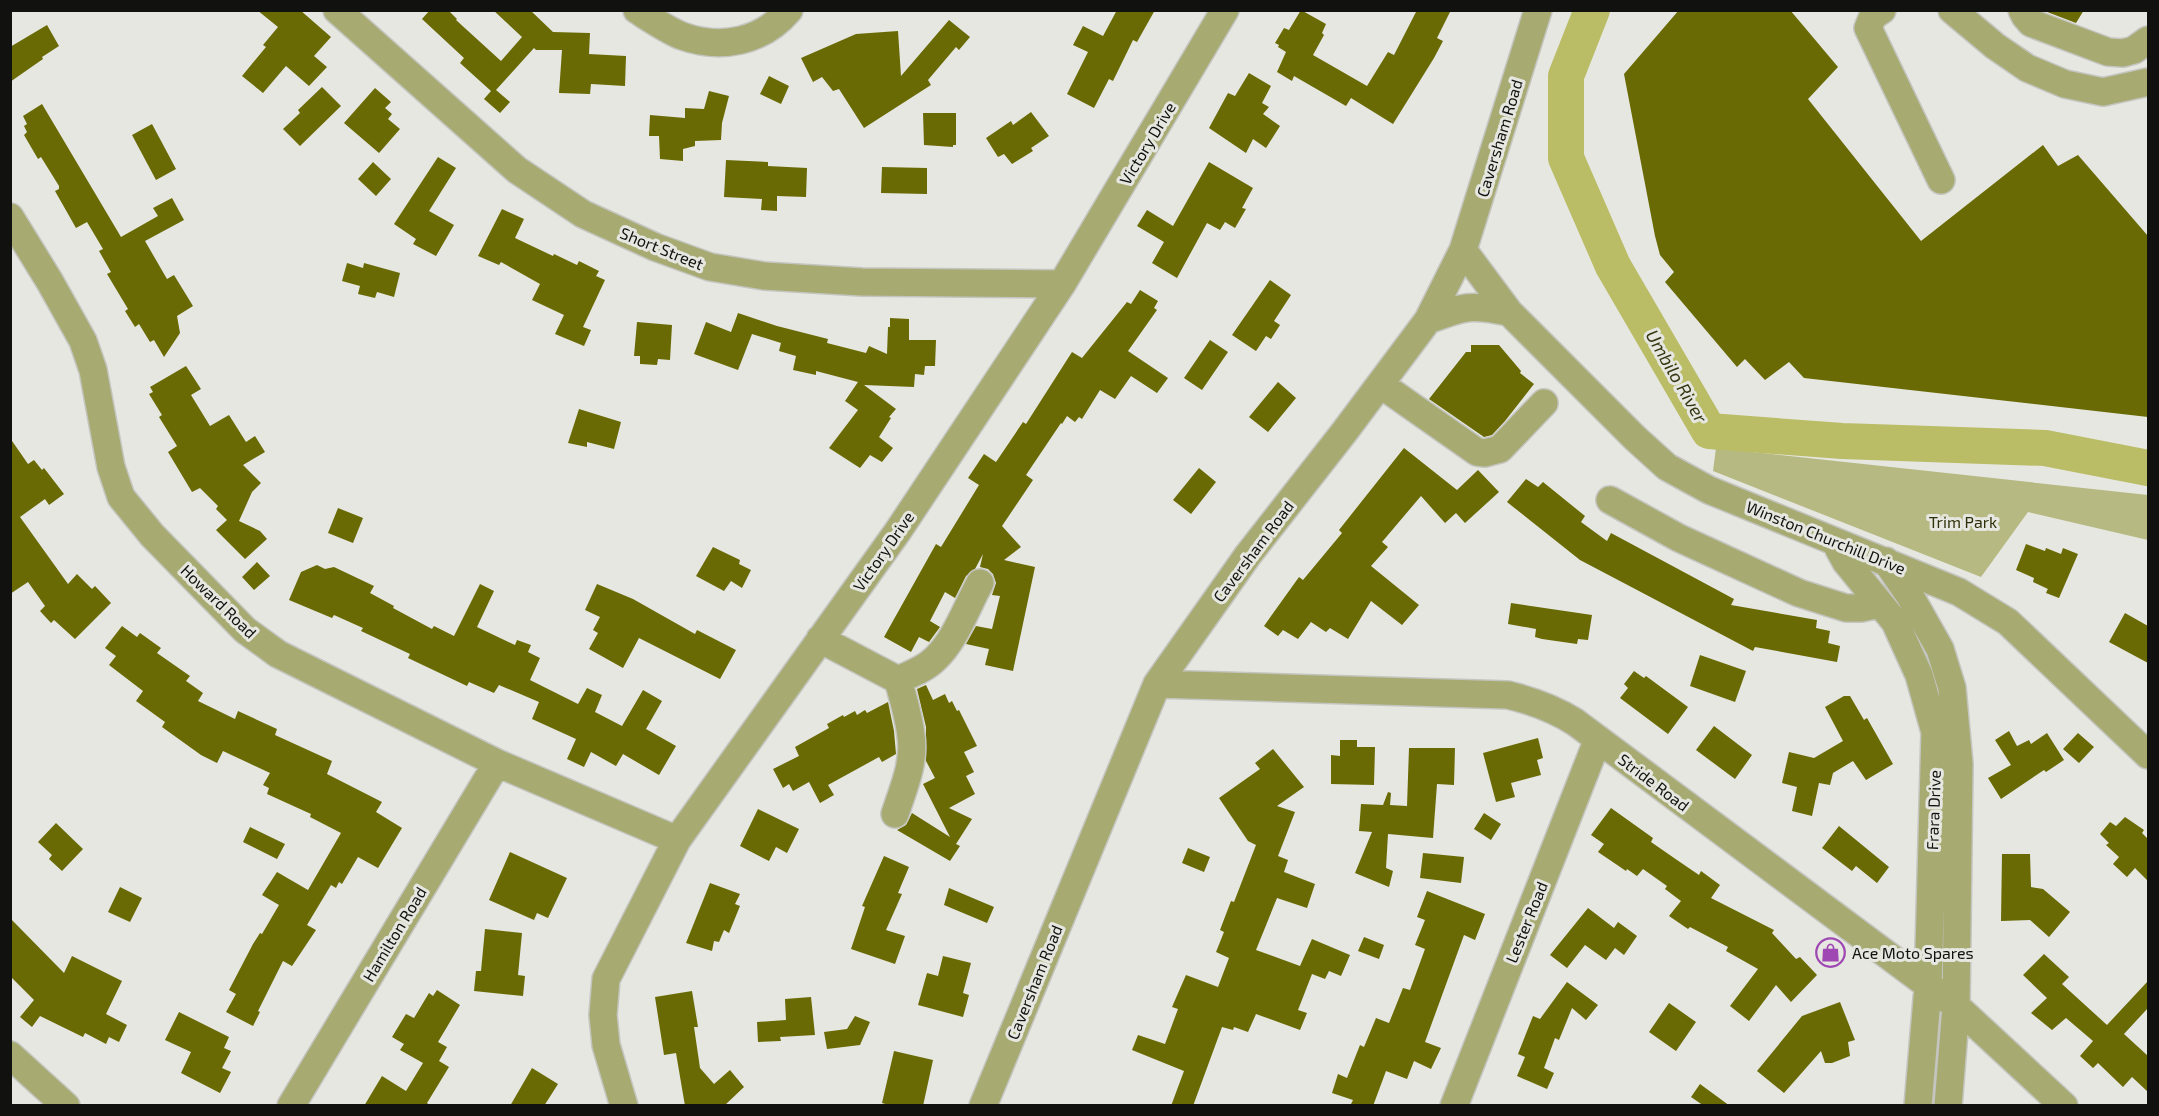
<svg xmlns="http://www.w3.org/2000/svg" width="2159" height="1116" font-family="'Exo 2',sans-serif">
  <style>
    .green { fill: #b6b982 }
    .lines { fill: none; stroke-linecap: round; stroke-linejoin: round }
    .river { stroke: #babc66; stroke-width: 36 }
    .building { fill: #696a04 }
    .minor-casing { stroke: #c4c5bf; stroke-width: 30 }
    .minor { stroke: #a7aa71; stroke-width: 27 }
    .labels { text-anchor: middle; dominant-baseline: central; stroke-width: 6; stroke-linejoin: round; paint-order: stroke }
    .street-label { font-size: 16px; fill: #11110f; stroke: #e6e7e0 }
    .park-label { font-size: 16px; fill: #2f2f09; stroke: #e6e7e0 }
    .poi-label { font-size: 16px; fill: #11110f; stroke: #e6e7e0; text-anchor: start }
    .water-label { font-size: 18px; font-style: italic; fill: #353611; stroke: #e6e7e0 }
  </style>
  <rect width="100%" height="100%" fill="#e6e7e0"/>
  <path class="green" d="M1716 448 2148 495V540L2028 512 1981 577 1713 471Z"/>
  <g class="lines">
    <path class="river" d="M1592 10 1566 76V158L1613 266 1709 431 1842 441 2045 448 2148 468"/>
  </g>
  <path class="building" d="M257 10H300L331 37 314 56 327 67 309 86 286 66 263 93 242 76 266 47 263 45 278 27Z
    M430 10H448L457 19 456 20 501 61 522 37 493 10H530L553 32 590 33 589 54 626 56 625 86 591 84 590 94 559 93 562 50H536L534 48 496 90 510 102 500 113 484 99 491 91 460 63 464 58 422 19Z
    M1117 10H1155L1137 42 1133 40 1113 81 1109 79 1094 108 1067 94 1088 52 1073 45 1083 26 1103 36Z
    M1301 10 1326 24 1322 33 1324 35 1313 55 1367 86 1388 52 1394 55 1417 10H1451L1437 38 1443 41 1434 58 1393 124 1351 98 1346 106 1294 76 1292 81 1277 72 1286 52 1278 47 1279 45 1275 43 1284 28 1289 30Z
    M1679 10H1790L1838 67 1808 99 1921 241 2043 145 2058 166 2078 155 2148 236V417L1804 378 1789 362 1765 380 1745 359 1737 367 1665 282 1674 272 1660 255 1655 236 1624 74Z
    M2042 10H2084L2076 23Z
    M949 20 970 37 959 50 956 47 928 80 931 85 864 128 839 89 833 91 822 77 813 82 801 58 856 34 898 31 901 76Z
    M47 25 59 46 42 57 43 59 10 82V47Z
    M1249 73 1271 86 1262 103 1269 107 1263 114 1280 126 1266 148 1253 139 1246 153 1209 128 1228 93 1235 96Z
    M769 76 789 86 781 104 760 94Z
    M322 87 341 106 300 146 283 129 300 113 298 110Z
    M375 88 391 102 385 108 392 114 388 119 400 129 379 153 344 123Z
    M709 91 729 96 722 123 721 140 695 141V146L683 149V161L660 159 659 136H649L650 115 685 118V108L704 109Z
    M42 104 121 237 158 216 153 208 172 198 184 220 145 241 167 279 174 275 193 306 177 316 180 333 164 357 154 340 150 342 139 324 135 327 125 311 128 309 107 274 111 272 99 251 103 249 87 222 76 228 55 191 59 189V186L41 157 38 159 24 135 27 132 24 126 27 124 23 116Z
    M1031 112 1049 136 1031 148 1033 151 1012 164 1004 154 998 157 986 138 1011 121 1013 125Z
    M923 113H956V145H953V147L924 145Z
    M152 124 176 169 156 180 132 135Z
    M438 157 456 168 429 211 454 225 436 256 413 244 416 239 394 224Z
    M726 160 768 162V166L807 168 806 197 777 196V211L761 210 762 199 724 197Z
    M373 162 391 179 376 196 358 179Z
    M1209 162 1253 188 1242 208 1246 209 1235 228 1225 222 1220 230 1207 223 1177 278 1152 263 1164 242 1137 226 1147 210 1173 226Z
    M882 167 927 168V194L881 193Z
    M502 209 524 219 515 238 553 256 554 254 577 265 579 261 599 271 596 276 605 280 583 327 591 330 584 346 555 334 564 315 532 300 540 284 501 262 499 265 478 256Z
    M347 263 363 268 364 263 400 273 394 297 377 292 375 298 358 294 360 286 342 281Z
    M1270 280 1291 295 1274 321 1280 325 1271 339 1266 336 1256 351 1232 335Z
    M1140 290 1158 301 1154 308 1157 310 1128 351 1168 378 1157 393 1131 376 1115 399 1100 390 1082 419 1079 417 1075 422 1067 416 1062 424 1061 423 1026 475 1033 480 1002 526 1021 547 1004 560 1035 567 1013 671 985 665 989 649 966 644 976 626 992 629 1000 596 992 595 996 583 993 574 988 569 980 567 983 554 975 569 966 576 955 598 945 592 930 621 940 627 929 642 919 637 911 652 884 637 936 544 941 547 979 485 968 478 984 454 996 462 1023 422 1026 424 1072 352 1082 358 1127 302 1131 304Z
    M738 313 777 326 828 339 827 343 866 353 869 346 887 354 888 327H890V318L909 319V340H936L935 366H925L924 375 915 374 914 387 864 385 896 409 889 417 891 418 879 437 893 448 882 462 870 455 860 468 829 448 858 410 845 401 858 382 816 371V375L793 370 796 356 779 351 781 343 752 334 738 370 694 354 706 322 731 332Z
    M637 322 672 325 670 360 658 359 657 365 640 364V356H634Z
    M1210 340 1228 352 1202 390 1184 378Z
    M1471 345H1499L1521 371 1520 373 1534 384 1505 421 1492 435 1484 437 1429 399 1466 352H1471Z
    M186 366 201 389 191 395 210 426 229 415 246 442 255 436 265 452 243 465 261 483 252 492 239 521 260 531 267 539 245 559 216 530 227 520 216 509 218 506 200 488 192 492 168 452 177 446 159 417 162 415 149 394 153 392 150 387Z
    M1278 382 1296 398 1268 432 1249 417Z
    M579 409 621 422 614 449 587 442V447L568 443Z
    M10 438 28 464 34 460 42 470 44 468 64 494 49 505 45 499 20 517 68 584 77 574 92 589 95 586 111 603 75 639 54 620 51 623 40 611 45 606 28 582 10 594Z
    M1404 448 1457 490 1478 470 1499 492 1465 523 1456 513 1445 523 1421 496 1382 542 1388 547 1371 566 1419 605 1402 625 1371 601 1348 639 1330 628 1326 632 1311 622 1298 639 1283 630 1278 636 1264 626 1299 577 1303 580 1342 533 1339 530Z
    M1199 468 1216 482 1191 514 1173 500Z
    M1526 479 1538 487 1543 482 1585 516 1581 522 1607 541 1611 533 1734 599 1731 605 1817 620 1816 628 1830 631 1828 643 1840 646 1837 662 1755 647 1753 651 1580 560 1507 502Z
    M338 508 363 518 353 543 328 533Z
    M2026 544 2045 551 2046 548 2061 554 2063 548 2078 554 2059 598 2046 593 2050 584 2048 589 2033 582 2034 578 2016 570Z
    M713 547 740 560 739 564 751 570 742 588 731 581 724 591 696 576Z
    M257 562 270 576 254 590 242 577Z
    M317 565 325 569 334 567 374 586 370 593 394 606 393 608 432 629 434 626 454 636 480 584 494 591 477 627 515 645 517 640 531 645 528 652 540 658 530 680 578 704 587 688 602 695 595 712 622 726 643 690 662 701 646 729 676 746 659 775 623 754 616 766 591 752 584 767 567 759 576 739 532 719 539 702 499 685 494 693 469 682 467 686 408 658 410 654 361 631 363 628 334 615 332 618 289 600 301 572Z
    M597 584 633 599 695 634 697 630 736 650 720 679 639 638 623 668 589 649 598 633 593 630 600 617 585 610Z
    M1511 603 1592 615 1588 640 1578 639 1577 644 1542 639 1535 637 1536 629 1508 624Z
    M2125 613 2148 626V663L2109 642Z
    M122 626 137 637 140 633 161 648 157 653 190 676 186 681 203 693 198 701 235 719 238 711 277 729 275 735 332 761 327 774 382 802 376 812 402 828 378 868 358 857 342 884 339 882 336 888 331 885 307 925 316 930 292 966 283 961 258 1011 260 1012 253 1026 226 1012 236 994 229 990 253 944 260 933 262 934 279 905 262 895 277 872 308 890 341 833 310 817 311 814 267 794 269 788 263 785 270 773 223 751 217 763 201 755 162 727 165 722 136 701 143 691 109 665 116 656 105 648Z
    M1700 655 1746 671 1735 702 1690 686Z
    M1634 671 1644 678 1646 676 1688 707 1668 734 1620 698 1628 688 1624 684Z
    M926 685 933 700 945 694 949 703 952 701 957 711 959 710 977 746 964 752 974 772 966 776 975 794 949 808 972 819 956 844 960 846 950 861 897 830 906 825 912 813 950 837 923 784 935 778 926 761V727L917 689Z
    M1844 696H1850L1864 720 1867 718 1893 764 1866 780 1853 761 1833 773 1830 785 1819 783 1812 816 1792 811 1797 787 1782 783 1789 752 1814 758 1843 741 1825 707Z
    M888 702 894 731 896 754 882 762 879 757 828 785 834 795 820 803 809 782 793 791 789 784 783 788 773 769 799 756 795 747 829 728 827 724 843 715 844 717 855 711 857 715 865 710 867 713Z
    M1714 726 1752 755 1735 779 1696 750Z
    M2009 731 2017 746 2029 740 2031 744 2047 733 2064 760 2046 772 2044 770 2001 799 1988 778 2011 765 1995 740Z
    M2078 733 2094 747 2079 763 2063 749Z
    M1538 738 1543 758 1537 760 1541 775 1511 783 1515 797 1496 802 1483 753Z
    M1340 740H1357V747H1375L1374 785 1331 784V755L1340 756Z
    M1409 748H1455L1454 785 1437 784 1433 838 1388 834 1386 868 1393 871 1389 887 1355 873 1372 832 1359 831 1361 804 1383 805 1388 792 1391 793 1390 805 1407 806Z
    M1273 749 1304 787 1277 806 1295 812 1278 856 1288 860 1284 872 1315 884 1307 908 1277 898 1256 950 1300 966 1312 939 1350 955 1341 976 1329 971 1325 979 1312 974 1298 1010 1307 1013 1300 1030 1256 1014 1248 1032 1234 1027 1233 1030 1222 1027 1193 1106H1171L1184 1071 1132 1050 1138 1035 1165 1044 1178 1009 1172 1007 1186 975 1218 987 1229 958 1216 952 1224 932 1220 930 1231 901 1234 902 1256 845 1248 841 1219 798 1260 769 1255 763Z
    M1611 808 1653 838 1651 842 1677 860 1699 875 1701 871 1720 885 1711 898 1774 930 1772 933 1796 959 1800 957 1817 975 1791 1002 1776 985 1749 1021 1730 1006 1758 969 1726 951 1728 947 1690 927 1688 929 1669 916 1681 901 1665 889 1667 886 1643 869 1637 876 1627 869 1626 871 1598 852 1604 844 1591 835Z
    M758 809 799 829 787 853 776 847 769 861 740 846Z
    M1484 813 1501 824 1491 840 1474 829Z
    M2125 817 2144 830 2142 833 2148 839V881L2135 868 2127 877 2113 864 2119 857 2106 845 2109 843 2100 834 2110 822 2116 826Z
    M56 823 83 849 62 871 49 859 52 855 38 842Z
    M1839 826 1889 867 1877 883 1856 866 1852 871 1822 848Z
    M250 827 285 844 277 859 243 842Z
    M1188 848 1210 857 1204 872 1182 863Z
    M510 852 567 878 548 918 537 913 534 920 489 900Z
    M1423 853 1464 857 1461 883 1420 878Z
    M2002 854H2030L2031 887 2043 889 2070 912 2049 937 2030 920 2001 921Z
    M884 856 909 867 898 893 902 894 886 930 905 936 895 964 851 949 865 907 862 906Z
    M710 883 740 894 735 904 740 906 729 933 724 930 719 942 714 941 712 951 686 943Z
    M120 887 142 898 130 922 108 912Z
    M949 888 994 907 987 923 944 905Z
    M1427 891 1485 914 1475 940 1464 935 1425 1042 1441 1048 1431 1069 1414 1061 1407 1079 1386 1071 1373 1106H1350L1353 1100 1332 1093 1338 1074 1347 1078 1360 1045 1364 1047 1376 1018 1389 1023 1403 988 1410 990 1425 949 1415 945 1425 920 1417 917Z
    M1588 908 1614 928 1618 922 1637 936 1624 955 1615 948 1606 960 1585 945 1567 968 1550 955Z
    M10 918 64 973 72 956 122 981 106 1014 127 1025 119 1042 109 1037 106 1044 85 1033 83 1037 40 1016 32 1027 20 1017 34 1000 10 976Z
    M485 929 522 933 518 975 525 976 523 996 474 991 476 971H481Z
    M1364 937 1384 945 1379 959 1358 951Z
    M2044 954 2069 977 2062 984 2107 1025 2148 981V1008L2124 1034 2148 1056V1092L2132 1077 2123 1087 2098 1063 2093 1068 2080 1056 2093 1041 2066 1018 2052 1030 2031 1013 2047 998 2023 975Z
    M943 956 971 963 963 993 969 995 963 1017 918 1005 927 973 938 976Z
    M1567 982 1598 1005 1586 1020 1572 1008 1559 1040 1555 1038 1544 1068 1554 1073 1547 1089 1517 1076 1525 1057 1518 1054 1533 1016 1540 1019Z
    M437 990 460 1005 438 1042 447 1047 439 1061 449 1067 427 1103 431 1106H364L382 1076 406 1091 423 1063 400 1050 404 1044 392 1037 406 1014 414 1018 429 993 433 996Z
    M692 991 698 1027H694L700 1068 714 1084 730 1070 744 1087 724 1106H685L676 1053 664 1055 655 997Z
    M811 997 815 1035 780 1037 781 1041 758 1042 757 1022 786 1020 785 999Z
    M1840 1002 1855 1040 1848 1042 1850 1056 1832 1063H1825L1821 1051 1784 1093 1757 1071 1802 1016Z
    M1669 1003 1696 1022 1676 1051 1649 1032Z
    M179 1012 229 1037 224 1048 231 1051 222 1068 231 1072 220 1093 181 1073 191 1052 165 1040Z
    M855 1016 870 1022 860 1045 827 1049 824 1032 847 1029Z
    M894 1051 933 1060 923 1106H892L882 1103Z
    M532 1068 558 1084 544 1106H510Z
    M1700 1084 1730 1106H1704L1691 1097Z"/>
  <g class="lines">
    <defs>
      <path id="minor" d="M337 10 517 170 583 214 655 247 710 267 764 276 862 282 1062 284
        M637 10C651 19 667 30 682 36 721 50 762 42 789 10
        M1882 10 1873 16 1868 28 1941 180
        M1952 10 1995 46 2027 68 2065 84 2103 92 2148 82
        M2022 10 2025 16 2031 23 2108 52 2123 53 2134 50 2148 40
        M10 217 50 282 83 341 93 370 111 467 121 497 152 535 245 630 278 654 497 763 677 840
        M1463 250 1509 312 1635 438 1667 467 1709 490 1959 592 2008 622 2148 755
        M1428 320C1465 306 1470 304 1509 312
        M1380 384 1477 452 1485 453 1500 449 1544 403
        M1610 500 1679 538 1799 593 1846 608H1861L1880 604
        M1835 542 1846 562 1895 622 1919 675 1935 732 1928 987 1918 1106
        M1886 561 1910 596 1940 649 1952 688 1959 764 1956 1006 1948 1106
        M820 639 898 680C911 674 925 669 935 659 956 639 966 608 980 583
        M1157 684 1508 695C1533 701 1553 708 1575 722L1956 1006 2064 1106
        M895 814C903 789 915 763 911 736 909 717 903 698 898 680
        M10 1055 66 1106
        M291 1106 497 763
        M624 1106 606 1045 603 1015 606 979 677 840 898 531 1062 284 1225 10
        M983 1106 1157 684 1248 555 1345 431 1428 320 1463 250 1538 10
        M1454 1106 1598 739"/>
    </defs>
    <use href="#minor" class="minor-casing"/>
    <use href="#minor" class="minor"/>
  </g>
  <defs>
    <symbol id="shop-ring" viewBox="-11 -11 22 22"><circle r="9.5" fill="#e6e7e0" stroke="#9f47b3" stroke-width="1.5"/><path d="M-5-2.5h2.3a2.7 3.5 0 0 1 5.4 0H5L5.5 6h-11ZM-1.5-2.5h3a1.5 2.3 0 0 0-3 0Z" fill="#9f47b3"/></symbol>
  </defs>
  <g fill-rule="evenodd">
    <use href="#shop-ring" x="1814" y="936" width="33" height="33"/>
  </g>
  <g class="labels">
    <g class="street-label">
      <text transform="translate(1499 138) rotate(-73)">Caversham Road</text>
      <text transform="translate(1147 143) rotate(-59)">Victory Drive</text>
      <text transform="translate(662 248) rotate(22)">Short Street</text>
      <text transform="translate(1826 537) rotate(22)">Winston Churchill Drive</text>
      <text transform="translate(883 551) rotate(-55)">Victory Drive</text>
      <text transform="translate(1253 551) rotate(-53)">Caversham Road</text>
      <text transform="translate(219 601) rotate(44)">Howard Road</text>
      <text transform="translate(1654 782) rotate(37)">Stride Road</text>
      <text transform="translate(1933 810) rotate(-88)">Frara Drive</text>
      <text transform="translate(1526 922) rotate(-68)">Lester Road</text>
      <text transform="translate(394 934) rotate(-59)">Hamilton Road</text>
      <text transform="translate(1034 982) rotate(-68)">Caversham Road</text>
    </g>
    <g class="park-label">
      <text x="1963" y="521">Trim Park</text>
    </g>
    <g class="poi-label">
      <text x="1852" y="952">Ace Moto Spares</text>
    </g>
    <g class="water-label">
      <text transform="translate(1677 376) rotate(60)">Umbilo River</text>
    </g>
  </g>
  <rect width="2159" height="1116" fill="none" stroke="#11110f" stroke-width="24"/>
</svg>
